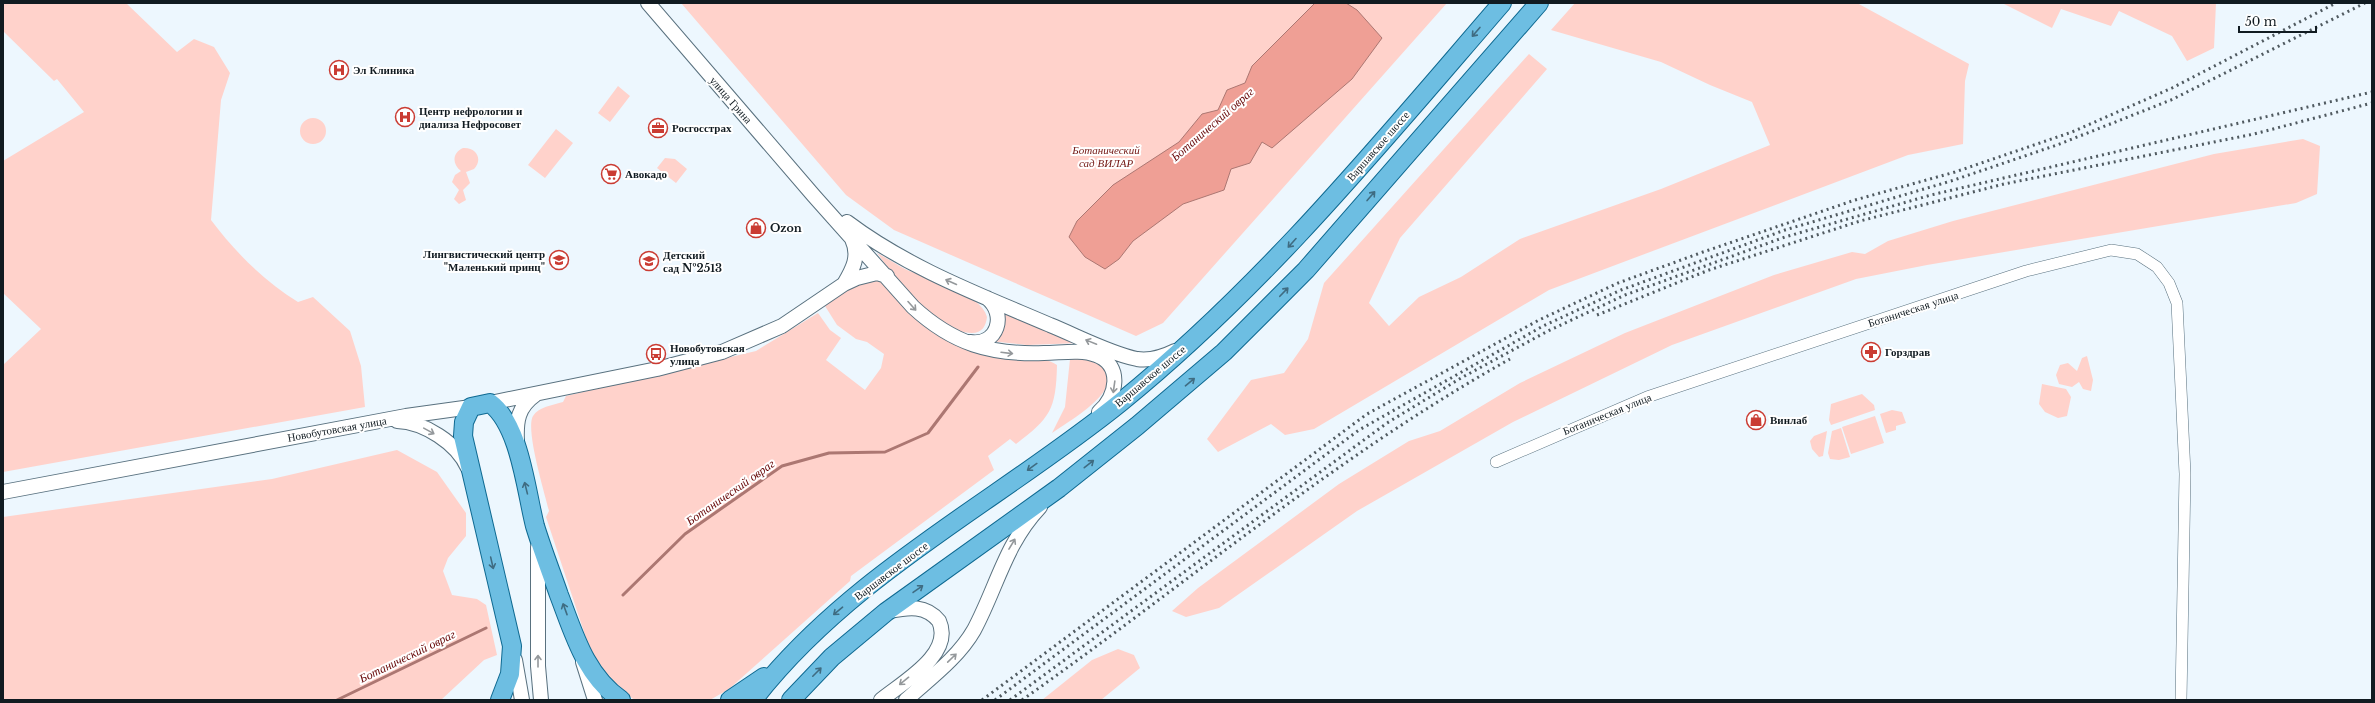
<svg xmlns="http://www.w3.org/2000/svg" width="2375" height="703" font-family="'Libre Baskerville',serif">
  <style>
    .green { fill: #ffd2cb }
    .water { fill: #ef9f95; stroke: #ac7772 }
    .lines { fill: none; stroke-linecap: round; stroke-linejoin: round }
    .stream { stroke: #ac7772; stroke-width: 3 }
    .minor-casing { stroke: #59717f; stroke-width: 12 }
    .tertiary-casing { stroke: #59717f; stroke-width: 16 }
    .primary-casing { stroke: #0e6991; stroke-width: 20 }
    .minor { stroke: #fff; stroke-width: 11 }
    .tertiary { stroke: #fff; stroke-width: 14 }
    .primary { stroke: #6dbee2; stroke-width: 18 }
    .rail { stroke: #505a60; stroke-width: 3; stroke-dasharray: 2 4; stroke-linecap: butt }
    .oneway { stroke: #3f6c82 }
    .oneway2 { stroke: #94989b }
    .labels { text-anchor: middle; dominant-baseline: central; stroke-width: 4; stroke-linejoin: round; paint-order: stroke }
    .poi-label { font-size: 11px; font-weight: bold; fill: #111b21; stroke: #fff; text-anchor: start }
    .street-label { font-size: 11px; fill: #111b21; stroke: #fff }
    .park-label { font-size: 11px; font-style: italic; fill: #721612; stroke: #fff }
    .water-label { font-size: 12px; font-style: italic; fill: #660606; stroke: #fff }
  </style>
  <rect width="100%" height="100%" fill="#edf7fe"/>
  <path class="green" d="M3 3H126L177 52 194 39 214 47 230 73 221 100 211 220C235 252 264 281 298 302L313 297 350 331 361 366 365 407 3 472V365L41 329 3 293V161L84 112 57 79 54 81 3 31Z
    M681 3H1447L1163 323 1136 336 894 230 846 195Z
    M1575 3H1857L1969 64 1965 81 1963 144 1908 155 1549 290 1314 429 1285 435 1271 424 1218 452 1207 439 1251 380 1284 373 1308 339 1324 283 1529 54 1547 69 1400 238 1369 303 1389 326 1419 297 1461 277 1520 239 1661 189 1770 145 1752 102 1710 85 1661 62 1551 30Z
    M2002 3H2216L2214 48 2187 61 2172 36 2119 11 2111 26 2061 9 2052 28Z
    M618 86 630 96 610 122 598 113Z
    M300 131a13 13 0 1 1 26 0a13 13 0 1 1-26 0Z
    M556 129 573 143 545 178 528 165Z
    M2303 139 2320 146 2317 194 2296 203 1927 265 1856 279 1672 345 1513 422 1357 511 1219 608 1186 617 1172 611 1198 588 1339 484 1409 441 1440 431 1520 383 1625 333 1774 275 1852 252 1865 254 1888 241 1953 221 2214 154Z
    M463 148C477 147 483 160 474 169L466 172 470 183 463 190 466 200 459 204 454 199 459 190 452 182 455 175 461 171C452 164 452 153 463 148Z
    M665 158 675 159 687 169 676 183 657 168Z
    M877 253C887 258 897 265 907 270 928 279 981 293 987 317 986 326 982 333 972 333 935 332 897 280 877 253Z
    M870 279 880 280C916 319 943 349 998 358 1017 361 1042 354 1057 365 1056 410 1050 418 1016 444L1010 439 988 456 994 470 851 576 850 581 729 689 710 700H635L609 683 590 650 546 517 549 511C545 494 525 429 533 416 538 407 553 405 563 402L566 396 756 351 818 313 830 330 841 338 826 360 865 390 881 368 884 354 867 342 856 339 837 325 825 306 846 288Z
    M1001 311 1081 343 1027 345 990 341Z
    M2087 356 2093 380 2091 391 2083 389 2079 382 2072 387 2059 384 2056 375 2060 365 2068 363 2077 371 2082 358Z
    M1085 358C1144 379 1075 417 1052 433L1065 407 1070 359Z
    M2042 384 2066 389 2071 397 2067 416 2058 418 2045 412 2039 404Z
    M1862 394 1874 405 1875 410 1831 425 1829 420 1831 404Z
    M1892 410 1902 412 1906 423 1896 426V430L1886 433 1880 414Z
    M1875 416 1884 443 1851 454 1842 427Z
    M1841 428 1850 457 1839 460 1830 459 1828 453 1832 431Z
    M1827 431 1823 456 1819 457 1812 449 1810 441 1814 436Z
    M397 450 437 472 466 513V536L448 558 443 571 452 595 477 599 486 605 497 655 484 660 441 700H3V517L272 479Z
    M1118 649 1134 655 1140 668 1101 700H1042L1092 660Z"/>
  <path class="water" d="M1315 3H1346L1357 10 1382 38 1352 79 1272 148 1262 142 1250 163 1231 169 1224 190 1183 204 1133 241 1119 259 1105 269 1085 257 1069 237 1077 221 1113 185 1179 142 1202 114 1218 110 1227 90 1245 83 1252 66Z"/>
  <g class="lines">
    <path class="stream" d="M623 595 685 534 782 466 829 453 885 452 928 433 978 367
      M337 700 486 628"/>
    <defs>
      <path id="minor" d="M1496 462 1647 397 2026 271 2111 250 2137 254 2157 267 2169 283 2177 303 2185 474 2181 700"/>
      <path id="tertiary" d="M648 3 814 196 913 307C953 344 991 355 1044 353 1060 353 1081 349 1096 355 1123 365 1117 397 1099 412
        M847 222C908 268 980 295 1050 325 1075 335 1111 354 1137 359 1151 361 1163 357 1175 351
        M844 284C853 269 860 256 852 239
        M970 342C998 346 1007 314 987 298
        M490 403 657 369 722 352 782 326 844 284 857 278 877 273 887 276
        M397 421C424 422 457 443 468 468
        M517 441C516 421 518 407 535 395
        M3 492 406 416 471 407
        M538 547V666L541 700
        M515 660 522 700
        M583 662 595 700
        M881 700C903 682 954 654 939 621 926 605 909 607 890 611
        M906 700C929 679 958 658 974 630 997 587 1005 544 1040 507"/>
      <path id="primary" d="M500 700 510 674 512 646 463 436 464 422 471 407 490 403C520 425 526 491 535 526 542 549 551 572 559 595 574 634 585 675 621 700
        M730 700 764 677
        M753 700C849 575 1000 500 1121 402 1265 285 1381 143 1502 3
        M791 700 832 657 886 612 1059 488 1137 426 1224 352 1306 270 1539 3"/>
    </defs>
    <use href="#minor" class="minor-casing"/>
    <use href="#tertiary" class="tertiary-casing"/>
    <use href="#primary" class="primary-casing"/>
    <use href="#minor" class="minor"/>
    <use href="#tertiary" class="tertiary"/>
    <use href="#primary" class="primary"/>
    <path class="rail" d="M1597 315 1709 270 1860 221 2004 184 2254 134 2372 103
      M982 700 1367 414 1539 320 1618 283 1703 252 1855 200 1955 172 2072 132 2172 88 2336 3
      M995 700 1359 430 1543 326 1621 290 1785 230 1951 181 2057 145 2171 100 2365 3
      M1010 700 1387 423 1461 378 1548 331 1625 295 1785 237 1931 195 2372 92
      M1022 700C1184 586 1336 456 1510 359"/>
  </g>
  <defs><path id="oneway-shaft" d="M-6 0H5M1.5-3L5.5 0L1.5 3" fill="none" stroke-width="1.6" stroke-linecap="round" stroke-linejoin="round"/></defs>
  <g class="oneway">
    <use href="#oneway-shaft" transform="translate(1476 32) rotate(131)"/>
    <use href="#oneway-shaft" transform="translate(1371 196) rotate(-49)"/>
    <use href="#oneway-shaft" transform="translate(1292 243) rotate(132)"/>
    <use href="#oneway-shaft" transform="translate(1284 292) rotate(-46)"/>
    <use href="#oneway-shaft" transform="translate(1190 382) rotate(-40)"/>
    <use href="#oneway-shaft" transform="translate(1089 464) rotate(-38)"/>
    <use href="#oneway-shaft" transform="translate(1032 467) rotate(144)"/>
    <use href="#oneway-shaft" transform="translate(526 488) rotate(-104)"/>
    <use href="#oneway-shaft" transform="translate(492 563) rotate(77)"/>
    <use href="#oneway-shaft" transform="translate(918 589) rotate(-35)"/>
    <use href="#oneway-shaft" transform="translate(565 609) rotate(-110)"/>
    <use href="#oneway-shaft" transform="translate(838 611) rotate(140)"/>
    <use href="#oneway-shaft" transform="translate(817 672) rotate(-45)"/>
  </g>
  <g class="oneway2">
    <use href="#oneway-shaft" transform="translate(951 282) rotate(-156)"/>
    <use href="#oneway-shaft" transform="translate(912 306) rotate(48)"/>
    <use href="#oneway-shaft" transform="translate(1091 342) rotate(-158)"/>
    <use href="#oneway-shaft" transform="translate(1007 353) rotate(7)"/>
    <use href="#oneway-shaft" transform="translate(1114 387) rotate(98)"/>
    <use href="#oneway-shaft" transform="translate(429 431) rotate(29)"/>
    <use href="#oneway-shaft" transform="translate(1012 544) rotate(-59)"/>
    <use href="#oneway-shaft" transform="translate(952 658) rotate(-44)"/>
    <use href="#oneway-shaft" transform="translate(538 661) rotate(-90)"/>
    <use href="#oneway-shaft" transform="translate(904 681) rotate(141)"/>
  </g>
  <defs>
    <symbol id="hospital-ring" viewBox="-11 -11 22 22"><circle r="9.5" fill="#fff" stroke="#ca3c33" stroke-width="1.5"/><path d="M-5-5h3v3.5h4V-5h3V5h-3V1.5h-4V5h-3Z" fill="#ca3c33"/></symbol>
    <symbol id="office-ring" viewBox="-11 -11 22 22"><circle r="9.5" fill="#fff" stroke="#ca3c33" stroke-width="1.5"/><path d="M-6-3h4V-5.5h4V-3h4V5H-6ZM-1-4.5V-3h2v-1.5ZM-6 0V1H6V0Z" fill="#ca3c33"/></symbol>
    <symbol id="supermarket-ring" viewBox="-11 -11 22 22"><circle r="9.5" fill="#fff" stroke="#ca3c33" stroke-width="1.5"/><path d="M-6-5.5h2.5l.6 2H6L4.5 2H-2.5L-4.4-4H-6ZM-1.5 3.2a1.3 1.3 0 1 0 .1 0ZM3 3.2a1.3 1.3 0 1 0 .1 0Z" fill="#ca3c33"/></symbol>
    <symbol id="shop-ring" viewBox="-11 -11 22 22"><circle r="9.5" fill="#fff" stroke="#ca3c33" stroke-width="1.5"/><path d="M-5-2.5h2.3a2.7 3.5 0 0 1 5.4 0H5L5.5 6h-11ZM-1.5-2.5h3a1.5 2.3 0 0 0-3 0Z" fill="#ca3c33"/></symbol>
    <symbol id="school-ring" viewBox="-11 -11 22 22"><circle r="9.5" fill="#fff" stroke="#ca3c33" stroke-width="1.5"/><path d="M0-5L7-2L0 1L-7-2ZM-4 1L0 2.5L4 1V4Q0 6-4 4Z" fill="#ca3c33"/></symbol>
    <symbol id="pharmacy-ring" viewBox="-11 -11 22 22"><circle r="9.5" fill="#fff" stroke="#ca3c33" stroke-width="1.5"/><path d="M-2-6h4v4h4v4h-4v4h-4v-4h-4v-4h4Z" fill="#ca3c33"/></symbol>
    <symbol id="bus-ring" viewBox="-11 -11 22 22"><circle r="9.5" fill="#fff" stroke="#ca3c33" stroke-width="1.5"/><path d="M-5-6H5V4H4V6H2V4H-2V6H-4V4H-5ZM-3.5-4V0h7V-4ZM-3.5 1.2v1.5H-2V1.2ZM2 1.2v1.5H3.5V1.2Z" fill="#ca3c33"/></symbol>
  </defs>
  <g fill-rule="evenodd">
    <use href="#hospital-ring" x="328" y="59" width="22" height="22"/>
    <use href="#hospital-ring" x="394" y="106" width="22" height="22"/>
    <use href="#office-ring" x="647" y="117" width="22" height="22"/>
    <use href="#supermarket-ring" x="600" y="163" width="22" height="22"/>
    <use href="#shop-ring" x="745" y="217" width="22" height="22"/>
    <use href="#school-ring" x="548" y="249" width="22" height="22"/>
    <use href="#school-ring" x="638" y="250" width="22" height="22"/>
    <use href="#pharmacy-ring" x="1860" y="341" width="22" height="22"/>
    <use href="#bus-ring" x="645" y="343" width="22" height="22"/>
    <use href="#shop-ring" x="1745" y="409" width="22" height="22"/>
  </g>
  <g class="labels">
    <g class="poi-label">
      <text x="353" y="70">Эл Клиника</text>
      <text x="419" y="111">Центр нефрологии и<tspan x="419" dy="13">диализа Нефросовет</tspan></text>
      <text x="672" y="128">Росгосстрах</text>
      <text x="625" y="174">Авокадо</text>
      <text x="770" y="228">Ozon</text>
      <text x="545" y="254" text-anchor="end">Лингвистический центр<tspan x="545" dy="13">"Маленький принц"</tspan></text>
      <text x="663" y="255">Детский<tspan x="663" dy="13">сад №2513</tspan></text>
      <text x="670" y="348">Новобутовская<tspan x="670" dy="13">улица</tspan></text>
      <text x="1885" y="352">Горздрав</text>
      <text x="1770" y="420">Винлаб</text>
    </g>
    <g class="street-label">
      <text transform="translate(731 100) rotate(49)">улица Грина</text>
      <text transform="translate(1378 146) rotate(-49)">Варшавское шоссе</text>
      <text transform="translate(1913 309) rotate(-18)">Ботаническая улица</text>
      <text transform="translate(1150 376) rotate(-40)">Варшавское шоссе</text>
      <text transform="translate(1607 414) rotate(-22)">Ботаническая улица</text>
      <text transform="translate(337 429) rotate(-10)">Новобутовская улица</text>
      <text transform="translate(891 571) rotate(-37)">Варшавское шоссе</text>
    </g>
    <g class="park-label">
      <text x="1106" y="150">Ботанический<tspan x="1106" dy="13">сад ВИЛАР</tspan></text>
    </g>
    <g class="water-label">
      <text transform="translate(1212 124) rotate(-41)">Ботанический овраг</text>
      <text transform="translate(730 492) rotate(-35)">Ботанический овраг</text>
      <text transform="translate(407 656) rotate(-26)">Ботанический овраг</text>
    </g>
  </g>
  <rect width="2375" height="703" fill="none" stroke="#111b21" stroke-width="8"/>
  <path d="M2239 26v6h77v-6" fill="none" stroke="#111b21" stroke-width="2"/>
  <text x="2245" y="26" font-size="12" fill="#111b21" stroke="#ffffff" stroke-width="3" paint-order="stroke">50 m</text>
</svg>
